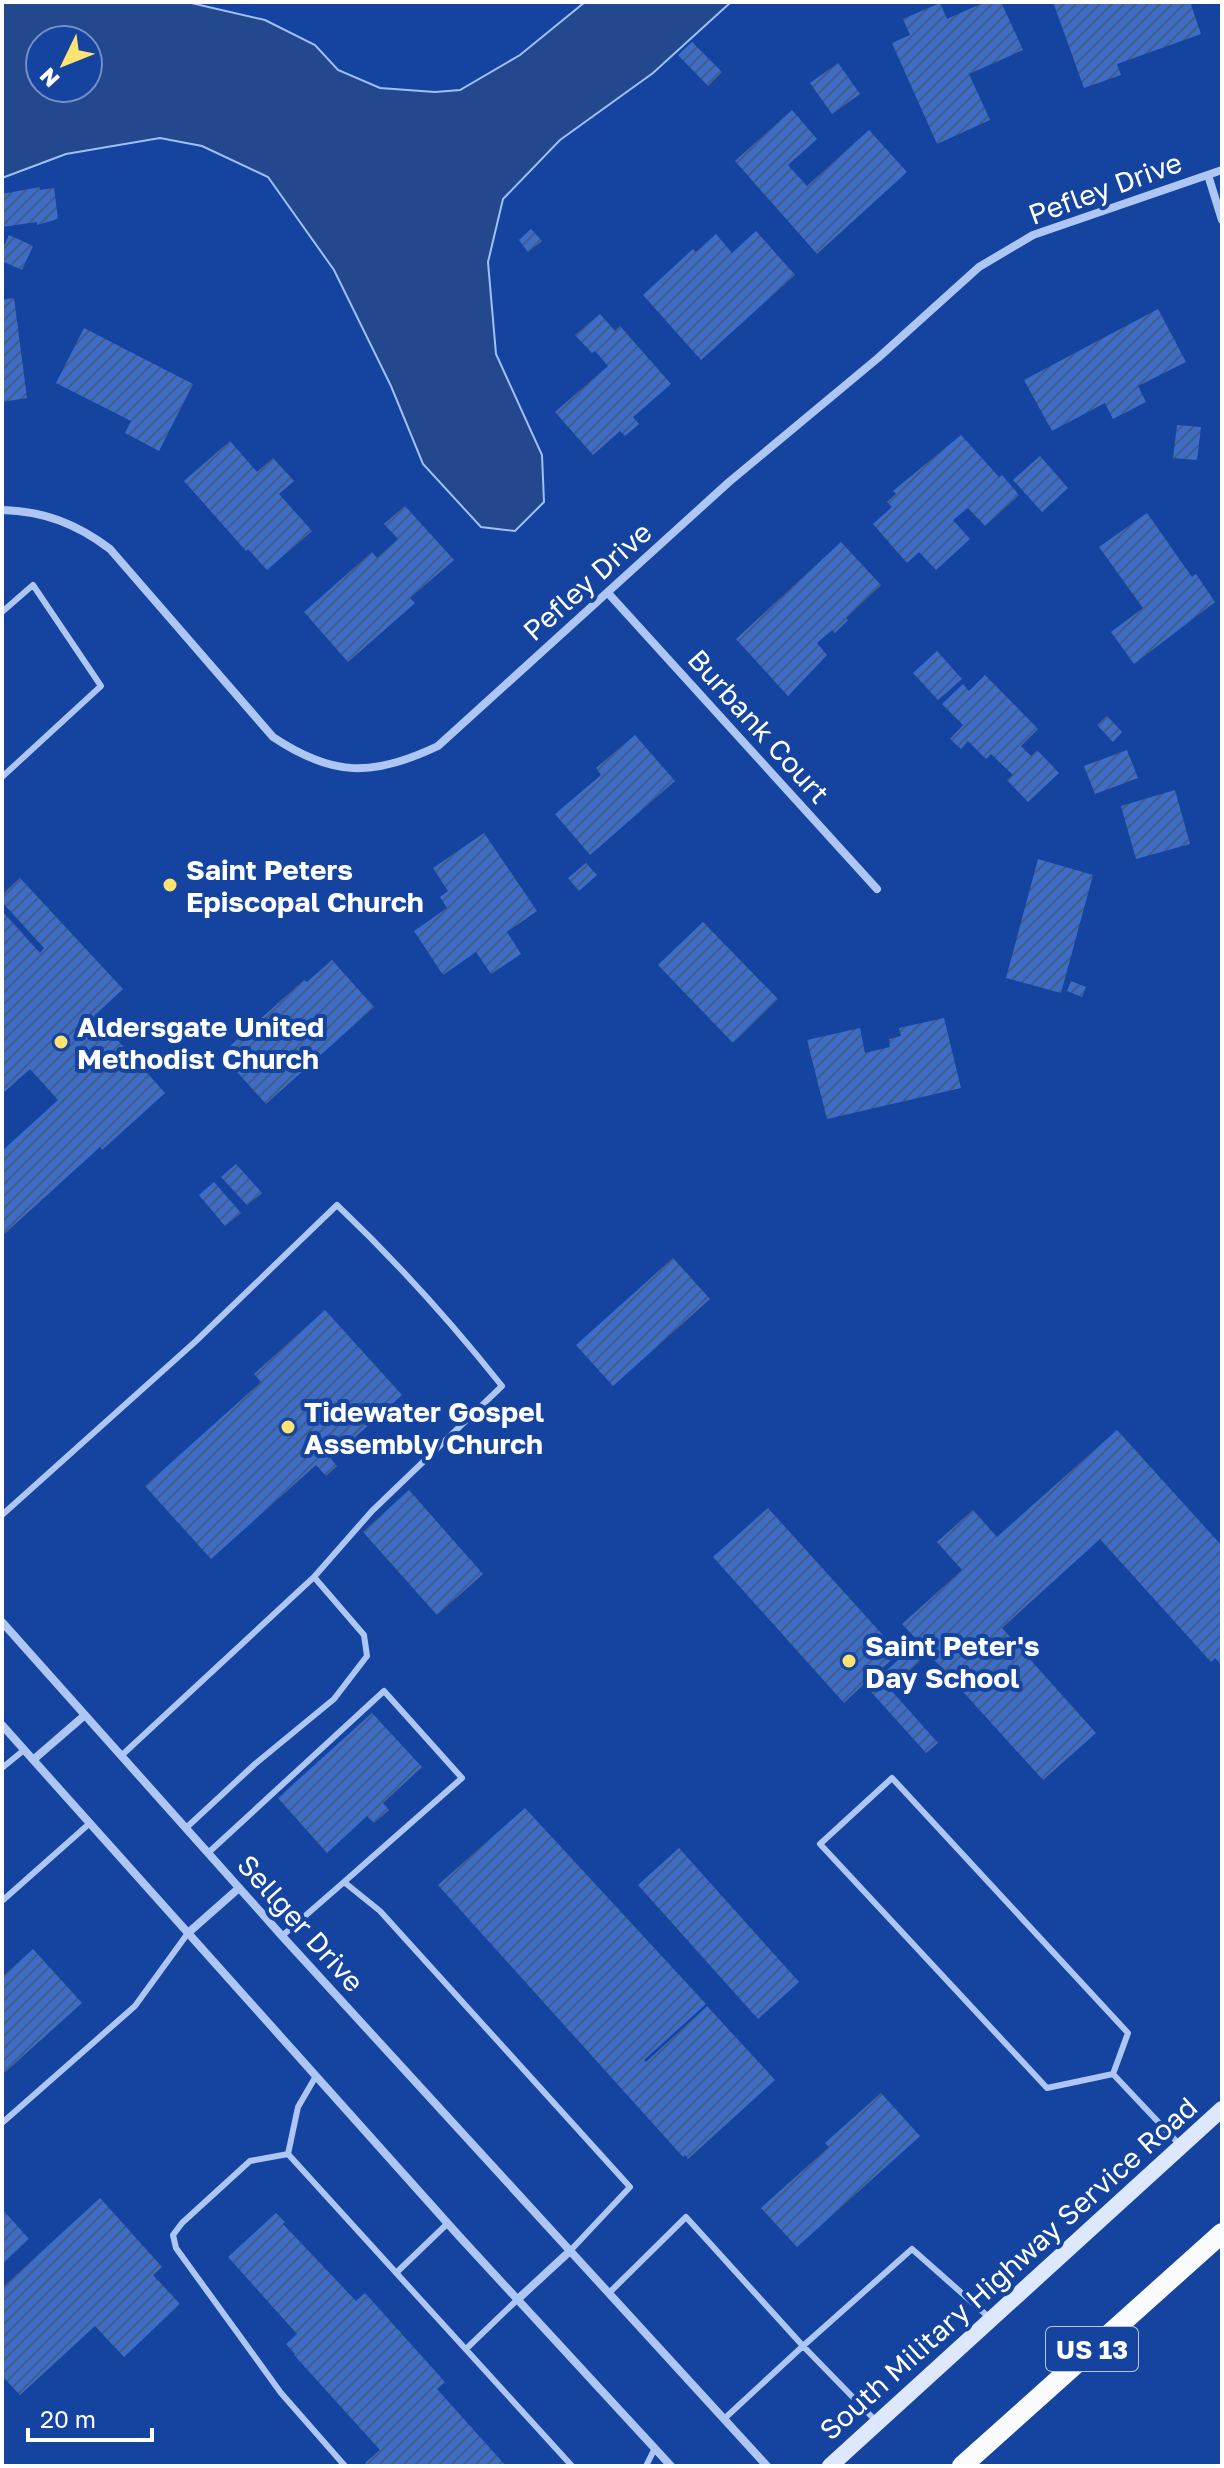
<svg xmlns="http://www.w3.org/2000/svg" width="1224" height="2468" font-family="'Golos Text',sans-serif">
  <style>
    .water { fill: #24488e; stroke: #9fc0f7; stroke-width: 2; fill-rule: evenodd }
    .building { fill: url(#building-hatch) }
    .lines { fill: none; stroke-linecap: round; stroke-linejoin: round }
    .lane { stroke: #adc6f4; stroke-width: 6 }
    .street { stroke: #adc6f4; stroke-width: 8 }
    .secondary { stroke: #dde8fd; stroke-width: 16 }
    .primary { stroke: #fafbff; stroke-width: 20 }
    .poi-dot { fill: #ffe370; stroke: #1444a0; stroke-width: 3 }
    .labels { text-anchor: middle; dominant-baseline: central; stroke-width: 8; stroke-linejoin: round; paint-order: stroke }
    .shield { fill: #1444a0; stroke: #b8c7e2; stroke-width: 2 }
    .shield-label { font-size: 26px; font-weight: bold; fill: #fff }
    .street-label { font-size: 28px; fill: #fff; stroke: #1444a0 }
    .poi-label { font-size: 28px; font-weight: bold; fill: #fff; stroke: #1444a0; text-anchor: start }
  </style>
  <defs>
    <pattern id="building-hatch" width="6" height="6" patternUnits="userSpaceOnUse" patternTransform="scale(2)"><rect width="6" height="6" fill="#3d6ec7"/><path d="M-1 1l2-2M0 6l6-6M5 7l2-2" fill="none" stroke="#455b83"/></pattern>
  </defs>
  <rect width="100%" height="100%" fill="#1444a0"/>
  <path class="water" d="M2 2H187L265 20 315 45 338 70 380 88 435 92 460 90 520 55 585 2H731L653 73 560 140 503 199 488 262 496 354 542 455 544 502 515 531 481 527 423 464 391 386 334 270 268 177 202 146 160 138 66 154 2 178ZM40 40H88V88H40Z"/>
  <path class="building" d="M985 2H1001L1023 50 969 74 990 120 937 144 892 43 910 35 903 19 940 3 947 19Z
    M1053 2H1190L1201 34 1117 64 1121 75 1084 88Z
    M692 42 722 72 708 86 678 55Z
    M838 63 860 94 832 114 810 83Z
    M792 110 817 139 788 165 807 186 869 130 907 172 817 254 735 161Z
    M40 187V190L54 188 58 219 37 225V222L2 227V194Z
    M531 229 542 241 528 252 519 240Z
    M756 231 795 275 701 360 643 295 693 249 696 252 716 234 732 253Z
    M9 235 33 246 22 270 2 261V245L5 244Z
    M14 298 27 398 2 402V300Z
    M1158 309 1186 362 1138 386 1146 402 1113 419 1105 403 1052 431 1024 380Z
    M600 314 615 331 620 326 671 384 633 417 639 424 625 436 620 431 593 455 555 412 608 366 595 351 592 353 575 335Z
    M84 328 193 384 159 451 125 433 131 421 56 383Z
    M1177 425 1201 427 1197 460 1173 458Z
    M961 435 999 477 1002 475 1019 495 985 526 968 508 953 520 970 539 936 570 919 552 907 563 873 524 892 507 887 502 896 494 893 491Z
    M230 441 257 472 273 458 294 481 279 494 312 531 267 570 248 549 246 551 184 481Z
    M1040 456 1068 488 1042 512 1013 480Z
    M405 506 454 560 410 598 415 603 348 662 304 612 372 552 377 558 398 539 384 524Z
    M1147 513 1192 577 1196 574 1215 602 1134 664 1111 632 1143 608 1099 547Z
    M841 542 881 585 846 618 848 620 835 633 832 630 817 643 827 655 788 696 736 639Z
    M937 651 962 679 938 700 913 673Z
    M985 675 1038 729 1021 746 1031 756 1037 750 1059 773 1028 802 1007 780 1013 775 991 754 986 759 968 741 961 749 950 739 963 725 942 704 963 684 969 691Z
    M1107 716 1122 732 1113 742 1097 725Z
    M635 735 675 781 590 855 555 814 601 775 596 768Z
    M1127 750 1138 778 1095 794 1084 766Z
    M1175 790 1190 844 1136 859 1121 806Z
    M484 833 537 911 507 932 521 954 491 974 476 952 443 975 414 931 447 908 440 897 448 891 433 868Z
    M1038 859 1093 875 1061 993 1006 978Z
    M586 863 597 875 579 891 568 878Z
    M20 878 123 989 95 1015 165 1093 102 1150 100 1147 2 1236V1151L58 1100 30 1069 2 1094V911L40 953 44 948 2 902V895Z
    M703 922 778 999 733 1043 658 965Z
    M332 960 374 1007 266 1104 221 1054 304 980 307 982Z
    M1071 981 1086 987 1082 997 1067 991Z
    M944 1018 961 1088 827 1119 807 1040 860 1028 865 1053 890 1047 889 1039 901 1036 899 1028Z
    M236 1164 262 1193 247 1205 221 1177Z
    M214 1182 241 1213 225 1226 199 1195Z
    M673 1258 710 1299 613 1386 576 1345Z
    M325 1310 402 1395 331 1459 337 1466 326 1476 316 1465 211 1559 145 1486 261 1382 254 1374Z
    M1117 1430 1222 1546V1666L1215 1658 1211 1662 1100 1539 1002 1628 1096 1733 1043 1780 928 1653 890 1689 938 1743 926 1753 864 1684 844 1703 713 1557 768 1508 899 1653 878 1672 881 1675 919 1642 902 1624 962 1570 937 1542 973 1510 997 1537Z
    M409 1490 483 1574 437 1615 363 1532Z
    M372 1713 422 1767 383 1803 389 1810 374 1823 367 1816 327 1853 278 1798Z
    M525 1808 706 2004 644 2060 646 2062 707 2006 775 2080 688 2159 685 2155 683 2157 438 1885Z
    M679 1848 799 1982 758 2019 638 1885Z
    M33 1949 82 2003 2 2075V1977Z
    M881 2093 920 2136 797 2247 761 2208 829 2147 825 2143Z
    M100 2198 162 2267 153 2275 180 2304 124 2357 95 2326 20 2395 2 2376V2288Z
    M2 2209 29 2239 2 2264Z
    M276 2213 285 2222 283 2224 356 2301 365 2293 445 2382 437 2389 506 2466H368L365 2463 380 2450 294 2355 295 2354 286 2344 297 2334 228 2257Z"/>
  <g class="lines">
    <path class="lane" d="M2 612 33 585 101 686 2 777
      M2 1515 196 1341 337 1205C397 1262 451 1322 502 1386L372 1511 314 1577
      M121 1756 314 1577 364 1635 367 1656 334 1699 255 1764 186 1828
      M2 1768 24 1750
      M892 1778 1128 2033 1113 2074 1047 2088 820 1844Z
      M208 1853 384 1691 462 1778 344 1882
      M2 1901 90 1823
      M282 1936 344 1882 380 1911 630 2187 570 2251
      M1113 2074 1179 2144
      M2 2123 135 2006 188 1933
      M288 2154 298 2107 316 2076
      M396 2273 448 2223
      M609 2293 686 2217 803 2346 912 2249 991 2319
      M466 2349 518 2299
      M724 2419 803 2346 875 2420
      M345 2466 281 2393 176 2248 173 2235 182 2223 250 2161 288 2154 572 2466
      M646 2466 655 2448"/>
    <path class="street" d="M1208 175 1222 220
      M2 510C44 511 77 524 110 549L273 737C333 777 373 777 438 746L729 482 878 358 979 267 1033 235 1222 170
      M608 593 877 889
      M2 1622 282 1936 767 2466
      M2 1725 459 2236 671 2466
      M33 1760 85 1715
      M188 1933 239 1888
      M518 2299 570 2251"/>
    <path class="secondary" d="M830 2466 1222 2109"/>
    <path class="primary" d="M962 2466 1222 2233"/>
  </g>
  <g class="poi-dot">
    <circle cx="170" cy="885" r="8"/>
    <circle cx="61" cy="1042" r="8"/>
    <circle cx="288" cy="1427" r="8"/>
    <circle cx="849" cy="1661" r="8"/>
  </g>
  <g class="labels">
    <rect class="shield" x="1046" y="2327" width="92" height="44" rx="6"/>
    <g class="shield-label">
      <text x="1092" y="2349">US 13</text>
    </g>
    <g class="street-label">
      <text transform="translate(1105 188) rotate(-20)">Pefley Drive</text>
      <text transform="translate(587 581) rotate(-42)">Pefley Drive</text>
      <text transform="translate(759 726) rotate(48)">Burbank Court</text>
      <text transform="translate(301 1923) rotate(48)">Sellger Drive</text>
      <text transform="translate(1008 2268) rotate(-42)">South Military Highway Service Road</text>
    </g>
    <g class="poi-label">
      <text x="186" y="869">Saint Peters<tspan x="186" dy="32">Episcopal Church</tspan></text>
      <text x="77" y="1026">Aldersgate United<tspan x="77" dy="32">Methodist Church</tspan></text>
      <text x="304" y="1411">Tidewater Gospel<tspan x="304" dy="32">Assembly Church</tspan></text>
      <text x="865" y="1645">Saint Peter's<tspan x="865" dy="32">Day School</tspan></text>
    </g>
  </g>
  <rect width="1224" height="2468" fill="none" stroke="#ffffff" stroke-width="8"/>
  <g transform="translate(64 64) rotate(227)"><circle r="38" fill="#1444a0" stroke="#728fc6" stroke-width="2"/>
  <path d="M0-6L14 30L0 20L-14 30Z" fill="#ffe370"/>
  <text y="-12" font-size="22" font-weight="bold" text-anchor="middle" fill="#ffffff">N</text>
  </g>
  <path d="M28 2428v12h124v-12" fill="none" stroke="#ffffff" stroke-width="4"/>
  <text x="40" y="2428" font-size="24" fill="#ffffff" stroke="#1444a0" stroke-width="6" paint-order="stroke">20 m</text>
</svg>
